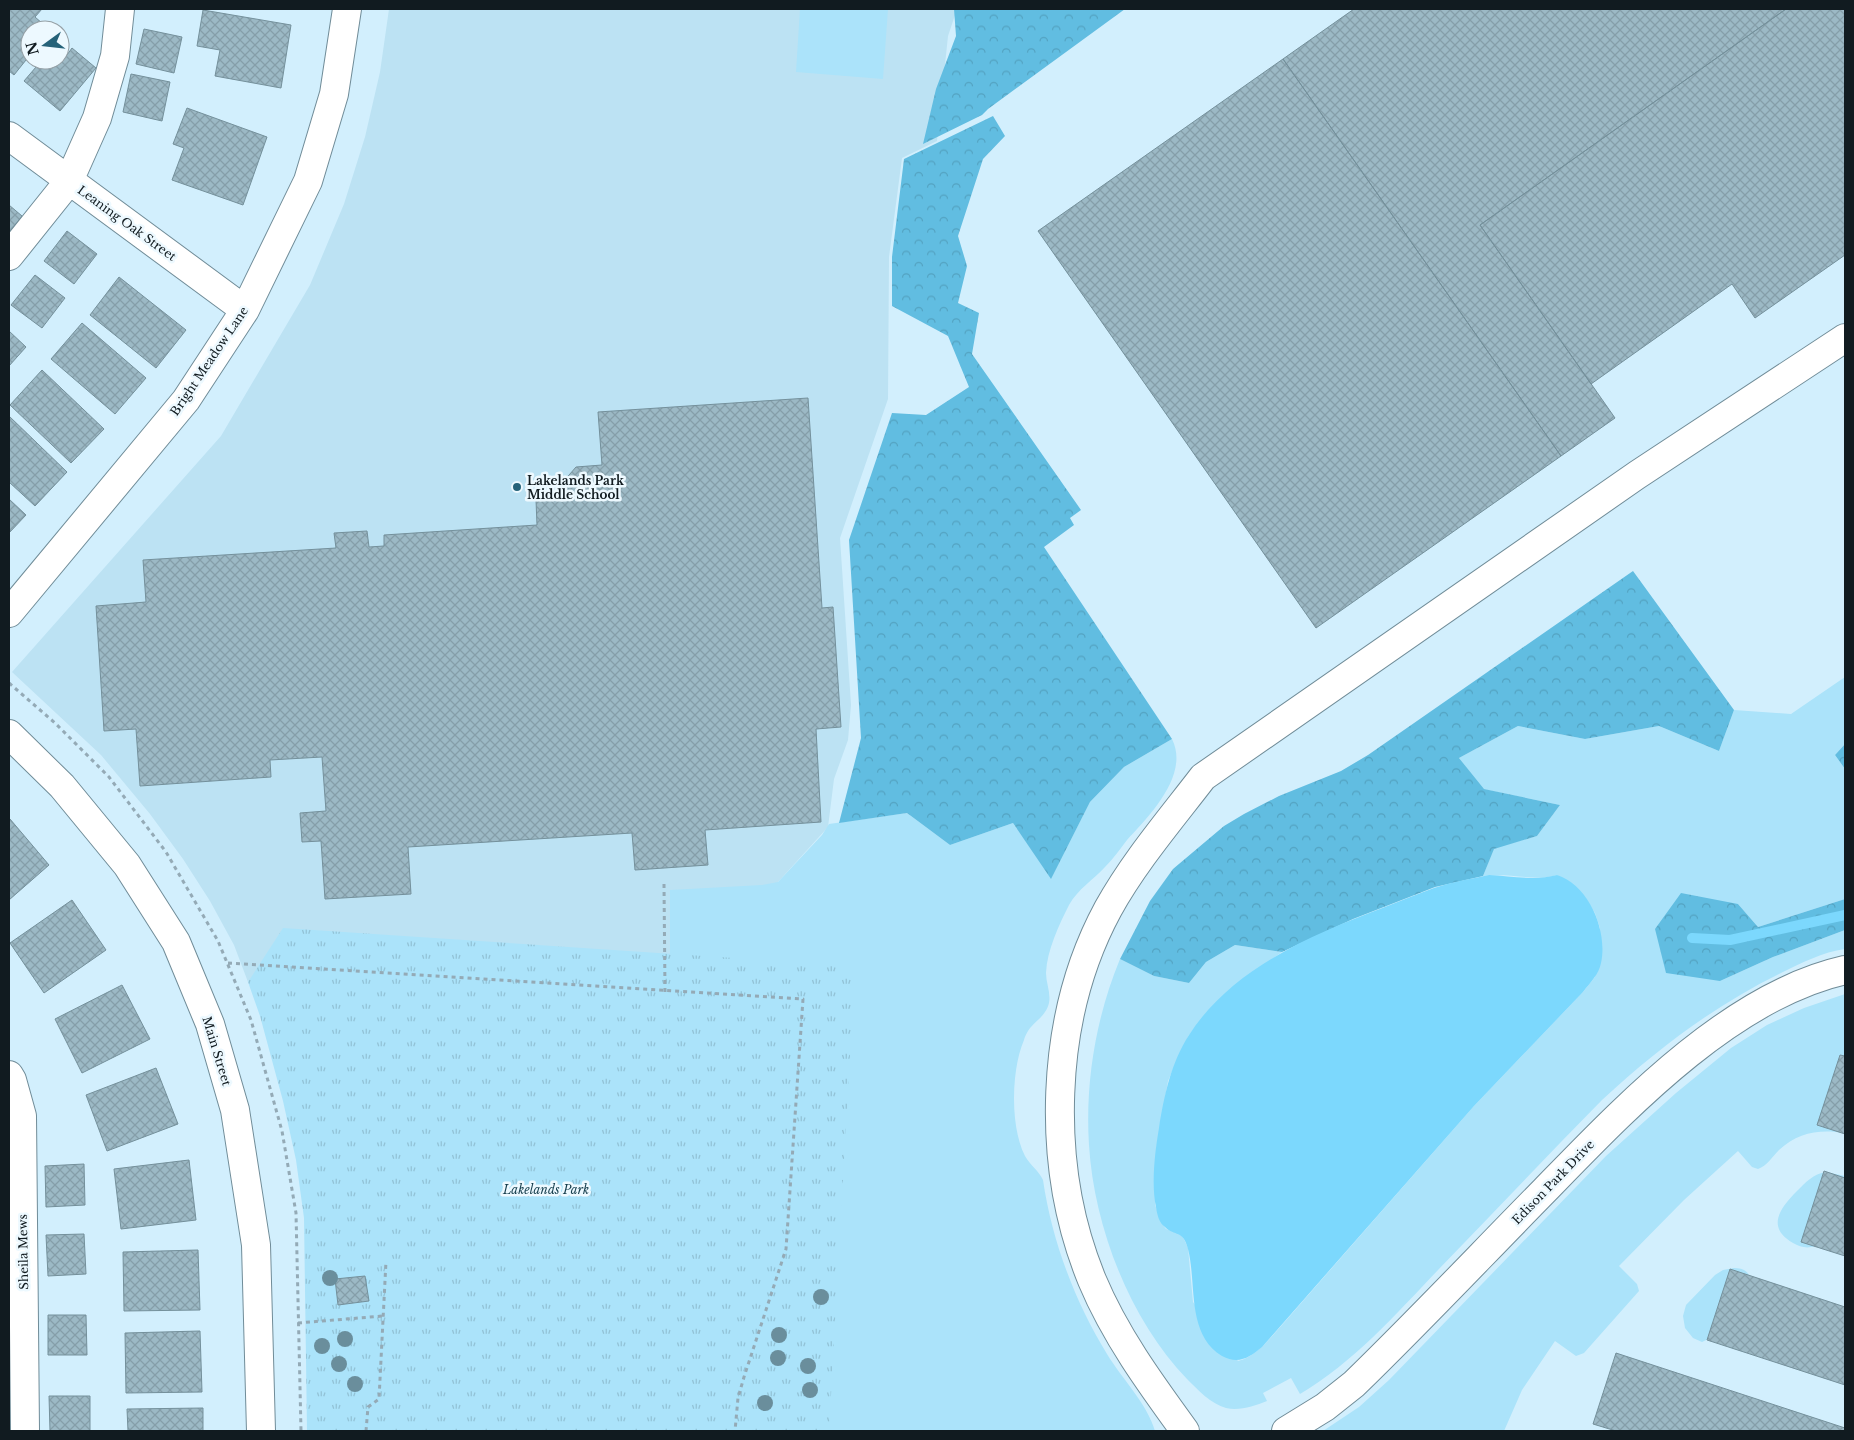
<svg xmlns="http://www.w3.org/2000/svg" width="1854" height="1440" font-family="'Libre Baskerville',serif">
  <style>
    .built { fill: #bce2f3 }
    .green { fill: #abe3fa }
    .forest { fill: url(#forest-crowns) }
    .park { fill: url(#park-tufts) }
    .water { fill: #7cd8fd }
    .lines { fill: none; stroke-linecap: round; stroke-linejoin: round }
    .stream { stroke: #7cd8fd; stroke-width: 10 }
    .building { fill: url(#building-cross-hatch); stroke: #74909b }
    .minor-casing { stroke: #708c98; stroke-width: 30 }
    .path { stroke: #94aab6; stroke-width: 3; stroke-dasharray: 4 4; stroke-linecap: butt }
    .minor { stroke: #fff; stroke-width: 28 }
    .tree { fill: #6a8e9c }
    .poi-dot { fill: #256279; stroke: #edf9ff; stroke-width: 2 }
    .labels { text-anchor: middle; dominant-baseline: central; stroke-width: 5; stroke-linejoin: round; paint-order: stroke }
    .street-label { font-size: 12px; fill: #111b20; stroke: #edf9ff }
    .poi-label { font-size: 12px; font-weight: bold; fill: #111b20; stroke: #edf9ff; text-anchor: start }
    .park-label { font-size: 12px; font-style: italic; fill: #153e4d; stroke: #edf9ff }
  </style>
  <defs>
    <pattern id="forest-crowns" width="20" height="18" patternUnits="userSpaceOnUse" patternTransform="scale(1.25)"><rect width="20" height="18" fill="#61bde1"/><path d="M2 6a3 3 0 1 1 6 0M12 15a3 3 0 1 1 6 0" fill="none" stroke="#53a2c1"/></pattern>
    <pattern id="park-tufts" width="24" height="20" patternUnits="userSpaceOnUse" patternTransform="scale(1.25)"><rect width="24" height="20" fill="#abe3fa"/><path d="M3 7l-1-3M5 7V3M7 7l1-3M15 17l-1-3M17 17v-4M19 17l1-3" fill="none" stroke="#92c2d6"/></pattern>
    <pattern id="building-cross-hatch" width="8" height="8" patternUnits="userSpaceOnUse" patternTransform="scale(1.25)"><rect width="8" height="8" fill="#9cb9c5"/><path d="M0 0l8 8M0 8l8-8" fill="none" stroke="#859ea9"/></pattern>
  </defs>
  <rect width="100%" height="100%" fill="#d2effd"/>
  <path class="built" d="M389 9H957L948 36 937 141 902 158 889 257 888 399 840 538 851 705 848 740 834 779 828 827 778 882 794 962 248 982 234 945 210 901 183 859 150 814 101 755 12 672 221 436 310 285 344 204 365 137 380 72Z"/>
  <path class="green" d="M800 9H888L883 79 796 72Z
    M1845 677V744L1835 755 1845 769V899L1758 927 1738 904 1720 981 1773 957 1845 930V949C1823 952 1801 963 1781 973 1715 1005 1656 1050 1602 1100 1547 1156 1493 1213 1438 1270 1396 1314 1353 1363 1300 1394L1291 1378 1263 1393 1267 1401C1254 1406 1240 1411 1226 1408 1211 1404 1198 1390 1187 1379 1130 1320 1094 1227 1089 1145 1085 1082 1096 1017 1120 959L1154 976 1189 983 1206 962 1235 945 1282 952 1229 990 1208 1011 1189 1035 1179 1055 1168 1081 1156 1150 1155 1205 1163 1225 1166 1229 1178 1233 1183 1237 1188 1248 1193 1302 1238 1361C1257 1356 1269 1339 1282 1325L1474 1106 1583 992 1595 977 1600 928 1595 913 1585 897 1557 875C1533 882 1508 872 1483 876L1494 848 1537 836 1560 805 1483 789 1459 758 1518 726 1585 739 1659 726 1719 751 1734 710 1791 714Z
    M1172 739C1190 775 1149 816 1127 840 1120 849 1113 859 1105 867 1093 880 1078 889 1069 905 1059 925 1047 950 1046 973 1046 983 1051 993 1049 1003 1046 1015 1038 1019 1031 1027 1028 1030 1025 1036 1024 1040 1011 1070 1010 1127 1025 1156 1030 1165 1039 1171 1043 1180 1052 1241 1075 1302 1107 1354 1122 1379 1147 1403 1155 1431H739L670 987V890L762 885 778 882 822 835 829 824 907 813 950 845 1013 823 1051 878 1090 802 1124 767Z
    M1845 994V1133C1820 1129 1798 1132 1779 1150 1772 1157 1767 1166 1758 1169L1752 1167 1738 1151 1684 1200 1619 1266 1637 1284 1639 1291 1584 1353 1576 1356 1555 1341 1522 1390 1504 1431H1323L1359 1407 1389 1380 1606 1156 1676 1093 1731 1048 1767 1025 1804 1008Z
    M1826 1172 1845 1176V1232L1823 1225 1815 1246C1807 1249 1800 1247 1793 1243 1765 1227 1781 1207 1797 1191 1806 1182 1813 1174 1826 1172Z
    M1734 1268C1741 1268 1748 1270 1750 1278L1744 1299 1845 1332V1360L1717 1318 1708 1339 1702 1342 1693 1338 1685 1328 1683 1316 1686 1305 1715 1275 1723 1270Z"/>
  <path class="forest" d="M954 9H1125L988 109 982 115 923 144 936 89 956 36Z
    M993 116 1005 136 983 159 958 236 967 266 958 303 979 313 972 354 1081 510 1070 518 1074 525 1044 547 1172 739 1124 767 1090 802 1051 879 1013 823 950 845 907 813 839 823 861 738 849 540 892 413 926 415 969 387 948 336 892 306V257L904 159Z
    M1633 571 1734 710 1719 751 1659 726 1585 739 1518 726 1459 758 1484 789 1560 805 1537 836 1494 849 1483 876 1435 887 1353 919 1282 952 1235 945 1206 962 1189 983 1154 976 1120 959 1150 901 1173 869 1224 826 1244 814 1279 796 1341 771 1368 755Z
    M1845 744V769L1835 755Z
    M1681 893 1738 904 1758 927 1845 899V893V930L1773 957 1720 981 1666 973 1655 929Z"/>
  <path class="park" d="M283 928 855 966 829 1431H307L304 1218 296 1160 283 1101 260 1016 248 982Z"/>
  <path class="water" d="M1489 875C1512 876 1535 881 1557 875 1589 885 1608 931 1601 963 1599 974 1590 983 1583 992L1474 1106 1262 1347C1250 1357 1239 1365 1222 1356 1186 1334 1197 1284 1188 1249 1183 1229 1175 1237 1165 1227 1159 1223 1157 1214 1156 1207 1151 1184 1155 1151 1159 1128 1164 1096 1171 1063 1189 1035 1232 968 1313 934 1385 907 1401 901 1417 894 1434 888 1452 882 1470 879 1489 875Z"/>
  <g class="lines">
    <path class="stream" d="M1692 938 1730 940 1845 915"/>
  </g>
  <path class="building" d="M9 9H42L35 17 50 30H30V55L14 75 9 71Z
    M1354 9H1786L1480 225 1615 418 1561 456 1283 59Z
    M1786 9H1845V255L1755 318 1732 284 1591 384 1480 225Z
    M203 10 291 25 281 88 215 76 220 50 197 46Z
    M144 29 182 37 174 73 136 64Z
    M72 48 96 68 60 111 24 81 42 60H60V55L64 59Z
    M1283 59 1561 456 1316 628 1038 231Z
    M131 74 170 82 162 121 123 112Z
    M187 108 267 137 243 205 172 180 184 148 173 144Z
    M9 205 22 216 9 233Z
    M67 231 97 254 74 284 44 261Z
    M35 275 65 298 42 328 11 305Z
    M119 277 186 330 156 368 90 315Z
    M82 323 146 378 115 414 51 359Z
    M9 331 26 347 9 366Z
    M42 370 104 429 71 463 10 405Z
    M808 398 822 608 833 607 841 727 816 729 821 822 705 830 708 865 635 870 632 833 408 847 411 894 325 899 321 841 302 842 300 813 326 811 322 757 270 760 271 777 140 786 136 729 104 731 96 606 146 602 143 560 336 548 334 533 367 531 369 547 384 546V535L537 525 536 500 565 498 563 482 576 467 602 465 598 412Z
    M9 416 67 472 35 506 9 482Z
    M9 499 26 515 9 533Z
    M10 819 49 865 9 900V821Z
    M72 900 106 950 44 993 10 943Z
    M122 985 150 1039 82 1073 55 1019Z
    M1840 1055 1845 1056V1134L1817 1125Z
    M156 1068 178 1124 107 1151 86 1095Z
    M189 1160 196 1220 121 1229 114 1169Z
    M84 1164 85 1205 46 1207 45 1166Z
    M1824 1171 1845 1178V1256L1801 1242Z
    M84 1234 86 1274 48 1276 46 1235Z
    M198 1250 200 1310 124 1311 123 1252Z
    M1730 1269 1845 1307V1385L1707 1340Z
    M365 1276 369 1301 338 1305 335 1279Z
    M48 1315H86L87 1355H48Z
    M200 1331 202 1392 126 1393 125 1333Z
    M1616 1353 1845 1428V1431H1616L1593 1424Z
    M49 1396H90V1431H50Z
    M203 1408V1431H128L127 1409Z"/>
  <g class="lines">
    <defs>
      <path id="minor" d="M9 136 245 310
        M9 256 69 181 97 118 115 56 120 9
        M9 613 186 400 245 310 308 181 334 94 347 9
        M9 734 62 786 127 865 176 942 210 1024 235 1110 256 1245 261 1431
        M9 1075 12 1080 22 1116 25 1431
        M1185 1431C1150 1383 1115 1335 1092 1280 1045 1166 1049 1018 1108 909 1134 862 1170 820 1203 777L1637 475 1845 338
        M1286 1431 1325 1407 1354 1384C1419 1321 1481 1255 1545 1190 1625 1108 1730 996 1845 970"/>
    </defs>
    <use href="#minor" class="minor-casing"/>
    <path class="path" d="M9 683 55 723 109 777 166 852 218 941 251 1020 282 1131 296 1213 301 1431
      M664 884 665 992
      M228 963 803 999 786 1249 744 1377 738 1398 735 1431
      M298 1323 383 1316
      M366 1431 368 1407 379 1399 386 1261"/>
    <use href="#minor" class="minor"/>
  </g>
  <g class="tree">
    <circle cx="330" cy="1278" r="8"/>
    <circle cx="821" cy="1297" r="8"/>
    <circle cx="779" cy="1335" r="8"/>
    <circle cx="345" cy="1339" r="8"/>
    <circle cx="322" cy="1346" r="8"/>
    <circle cx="778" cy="1358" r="8"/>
    <circle cx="339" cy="1364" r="8"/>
    <circle cx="808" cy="1366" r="8"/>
    <circle cx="355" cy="1384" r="8"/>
    <circle cx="810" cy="1390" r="8"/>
    <circle cx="765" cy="1403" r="8"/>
  </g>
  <circle class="poi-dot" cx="517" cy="487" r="5"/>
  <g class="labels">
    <g class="street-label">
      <text transform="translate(127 223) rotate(36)">Leaning Oak Street</text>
      <text transform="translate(209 361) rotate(-56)">Bright Meadow Lane</text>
      <text transform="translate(217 1051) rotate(73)">Main Street</text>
      <text transform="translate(1553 1182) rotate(-46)">Edison Park Drive</text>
      <text transform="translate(23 1252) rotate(-91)">Sheila Mews</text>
    </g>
    <g class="poi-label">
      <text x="527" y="480">Lakelands Park<tspan x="527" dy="14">Middle School</tspan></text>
    </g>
    <g class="park-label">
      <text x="546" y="1189">Lakelands Park</text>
    </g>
  </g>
  <rect width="1854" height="1440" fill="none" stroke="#111b20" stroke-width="20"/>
  <g transform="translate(45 45) rotate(255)"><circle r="24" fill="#edf9ff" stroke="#95a0a6"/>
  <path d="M0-4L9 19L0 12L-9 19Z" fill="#256279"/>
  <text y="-8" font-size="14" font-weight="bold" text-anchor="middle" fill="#111b20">N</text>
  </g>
</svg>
